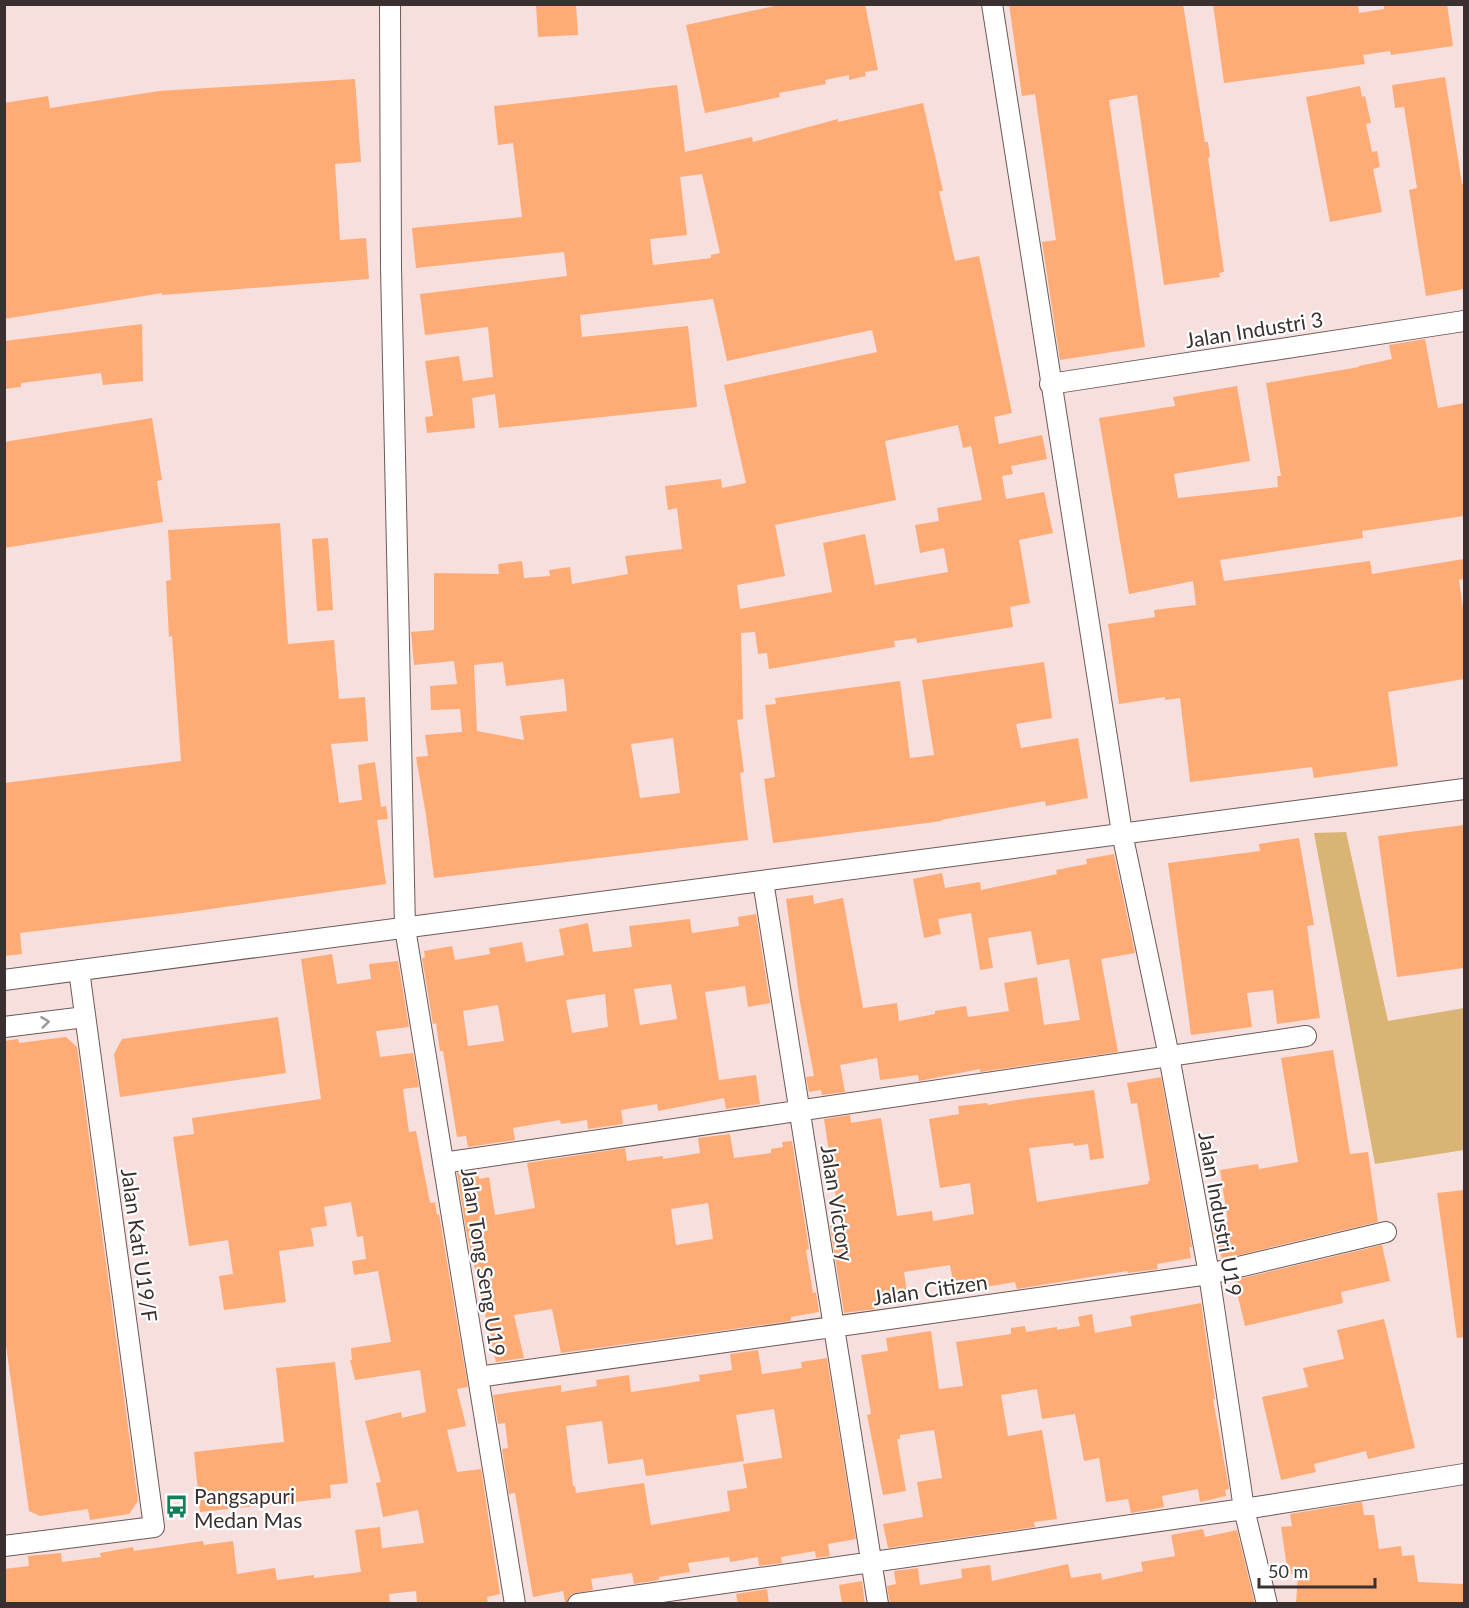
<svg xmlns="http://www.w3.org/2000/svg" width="1469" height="1608" font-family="Lato,sans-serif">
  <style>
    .green { fill: #d9b474 }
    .building { fill: #ffab76; fill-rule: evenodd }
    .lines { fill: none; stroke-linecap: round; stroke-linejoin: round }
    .minor-casing { stroke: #6d5a58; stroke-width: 22 }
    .minor { stroke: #fff; stroke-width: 20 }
    .oneway { stroke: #9c9897 }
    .labels { text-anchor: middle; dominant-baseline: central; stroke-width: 4.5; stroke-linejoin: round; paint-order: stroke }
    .street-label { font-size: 21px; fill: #39302f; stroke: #fff }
    .poi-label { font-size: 21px; fill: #39302f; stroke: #fff; text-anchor: start }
  </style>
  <rect width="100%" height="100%" fill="#f6dfdd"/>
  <path class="green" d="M1346 832 1388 1021 1464 1008V1150L1375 1164 1314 833Z"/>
  <path class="building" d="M536 4H576L578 35 538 37Z
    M784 4H865L878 70 865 72 866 76 849 80V75L825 80 826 84 779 93 780 97 705 113 686 25Z
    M1009 4H1183L1205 142H1208L1210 157 1208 158 1224 272 1219 273 1220 277 1164 285 1137 95 1109 100 1145 347 1060 360 1042 242 1056 240 1035 94 1022 96Z
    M1213 4H1358L1359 13 1384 9V4H1447L1453 46 1391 55 1390 51 1363 55 1365 64 1224 83Z
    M1445 77 1462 184 1464 183V289L1426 296 1409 190 1417 188 1404 107 1395 108 1392 85Z
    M355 79 361 162 335 164 340 240 366 238 369 279 162 295V293L4 319V103L48 96 50 108 159 91Z
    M677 85 685 152 752 137 753 142 838 119V122L923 103 943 191H939L955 261 979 256 988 298 1012 413 994 417 999 444 1042 435 1047 459 1011 466 1013 474 1002 476 1006 499 1044 492 1053 533 1019 540 1030 603 1010 607 1013 627 917 643 916 638 894 641 895 647 769 669 767 653 758 654 755 632 741 633 743 719 737 720 744 772 740 773 748 840 434 878 426 815 416 757 428 756 425 735 462 732 460 709 431 710 430 686 457 684 454 661 414 665 411 632 434 630V573L499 574 498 564 522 561 524 578 550 576 549 570 570 567 572 584 628 574 625 556 682 549 677 508 668 510 665 486 721 479 722 488 746 483 724 385 877 352 872 330 727 361 713 299 580 315 582 337 688 326 697 407 499 428 495 394 472 398 475 428 427 433 425 417 433 416 425 361 459 356 463 381 493 377 488 327 425 335 420 294 567 276 564 252 416 268 412 228 522 217 513 143 498 145 494 106ZM702 174 720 253 711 255V258L653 265 650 239 687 235 680 177ZM958 425 963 448 971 446 982 500 937 508 939 521 915 525 920 553 944 548 948 572 875 585 865 534 823 543 832 592 740 609 737 585 785 576 775 525 896 500 885 441ZM503 662 506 686 564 679 567 711 520 716 524 740 477 731 474 665ZM673 738 680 793 640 798 631 744Z
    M1360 86 1362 97 1365 96 1371 123 1366 124 1372 152 1377 151 1380 167 1373 169 1382 212 1330 222 1306 97Z
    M142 324 143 381 103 385 101 373 21 383V387L4 389V341Z
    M1425 339 1438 408 1464 403V516L1362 531 1363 538 1220 560 1224 581 1370 561 1372 574 1464 559V579L1459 580 1464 614V679L1388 692 1398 766 1314 778 1312 767 1190 782 1180 698 1165 700V697L1119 704 1108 624 1155 617 1154 610 1196 605 1193 581 1129 594 1099 418 1175 406 1173 397 1237 386 1250 461 1174 474 1178 498 1278 487 1277 476H1281L1266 383 1359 367V366L1392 359 1389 345Z
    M152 418 162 480 157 481 163 522 4 548V442Z
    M280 523 288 644 334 640 339 699 365 697 368 741 331 744 339 803 362 800 358 765 375 762 381 807 386 806 388 819 377 820 386 884 190 912 20 933 22 954 4 956V783L181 761 172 636 169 637 166 581 171 580 168 530Z
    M328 538 333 610 317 611 312 539Z
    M1044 662 1052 718 1016 724 1021 748 1078 738 1088 798 1046 806 1045 801 941 820 942 821 773 843 764 779 775 777 765 705 776 704 775 698 900 681 910 758 934 755 922 680Z
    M1464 825V968L1397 977 1378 836Z
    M1299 838 1314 925 1307 926 1320 1018 1277 1024 1273 990 1247 993 1252 1027 1191 1035 1168 863 1260 851 1259 844Z
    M1114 854 1135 953 1101 959 1118 1052 980 1072V1069L919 1081 918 1075 880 1080 877 1058 840 1065 845 1092 822 1095 821 1090 809 1092 806 1077 814 1076 800 1002 786 899 813 895 814 904 843 898 863 1008 897 1003 899 1021 935 1014V1011L966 1006 968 1017 1009 1011 1004 983 1037 977 1044 1025 1080 1020 1069 959 1037 965 1031 931 988 938 993 968 980 970 971 913 938 919 941 934 924 938 913 879 942 873 945 888 980 882 981 890 1057 874 1056 870 1087 864 1086 859Z
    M756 914 770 1003 748 1007 745 986 705 992 719 1080 756 1075 760 1104 726 1109 724 1098 658 1111 657 1104 621 1110 623 1124 588 1129 587 1120 561 1124 560 1120 513 1128 515 1140 468 1147 466 1136 457 1137 443 1051H440L436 1023 433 1024 422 958 425 957 424 951 452 946 455 960 490 954 489 948 522 942 526 962 564 955 559 929 588 923 593 952 632 947 629 926 690 919 692 933 739 926 738 917ZM671 984 677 1019 640 1025 634 989ZM605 994 608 1027 572 1033 566 1000ZM498 1005 504 1041 468 1046 463 1011Z
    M332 954 337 984 371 979 369 964 398 961 409 1027 376 1031 380 1057 413 1053 419 1087 403 1089 409 1132 416 1131 430 1203 435 1202 437 1215 439 1214 468 1387 457 1389 466 1426 447 1430 457 1472 481 1469 500 1594 487 1597 488 1604H417L416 1591 389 1594 390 1604H4V1569L29 1566 28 1556 61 1553 62 1562 101 1557 100 1553 133 1547 134 1551 203 1541 204 1545 233 1541 237 1574 275 1568 277 1580 314 1575V1578L361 1572 355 1530 380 1527 382 1548 424 1543 418 1510 383 1517 376 1483 381 1482 365 1421 401 1412 402 1418 426 1412 420 1370 355 1380 350 1360H352L351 1348 391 1342 378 1271 354 1275 352 1261 366 1259 363 1236 357 1237 351 1202 324 1207 327 1226 311 1228 314 1246 279 1251 286 1302 224 1310 219 1276 233 1274 228 1240 189 1246 173 1137 194 1134 192 1118 321 1099 301 959Z
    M278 1017 286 1073 120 1097 114 1054 122 1039Z
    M66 1037 77 1047 138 1501 129 1514 90 1520 88 1509 40 1516 29 1511 4 1331V1041L18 1039 19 1043Z
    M1333 1050 1350 1154 1368 1152 1378 1222 1222 1259 1218 1243H1216L1212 1226 1228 1222 1220 1170 1258 1164 1259 1169 1298 1162 1281 1058Z
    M1161 1077 1192 1247H1189L1191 1258 1157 1264 1158 1269 1128 1273 1127 1271 1017 1289 1015 1282 955 1292 950 1265 904 1272 908 1300 874 1306 875 1309 844 1313 830 1226 840 1224 824 1119 850 1115 851 1123 881 1118 897 1216 932 1211 933 1221 974 1214 970 1183 940 1188 929 1119 959 1114 958 1106 987 1103 988 1105 1023 1099 1094 1090 1104 1158 1090 1160 1088 1144 1074 1146 1073 1143 1029 1148 1037 1202 1148 1184V1181H1150L1137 1103 1131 1104 1127 1083Z
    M730 1134 734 1158 771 1153V1149L783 1147 782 1142 792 1141 809 1249 806 1250 813 1293 816 1292 819 1312 791 1317V1321L561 1353 552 1309 514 1315 524 1358 496 1362 466 1230 457 1173 478 1170 479 1179 489 1177 495 1215 535 1208 527 1163 625 1148 627 1161 663 1156V1159L700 1153 698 1138ZM708 1203 713 1239 676 1245 671 1209Z
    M1464 1190V1337L1457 1338 1437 1193Z
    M1382 1245 1390 1281 1341 1292 1343 1303 1245 1326 1234 1280Z
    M1201 1303 1215 1399H1213L1229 1489 1225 1490 1226 1496 1200 1502 1198 1489 1162 1496 1164 1507 1131 1513 1128 1499 1106 1502 1099 1458 1084 1461 1075 1414 1042 1419 1037 1389 1001 1395 1008 1436 1042 1430 1057 1519 1034 1522 1035 1527 888 1548 883 1524 923 1517 917 1482 942 1478 934 1430 900 1435V1439H897L906 1491 883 1495 867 1415 871 1414 861 1355 888 1351 886 1338 931 1331 939 1389 963 1386 956 1342 1011 1334V1328L1025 1326 1026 1332 1057 1327V1330L1080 1326 1078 1317 1092 1314 1095 1333 1132 1326 1130 1316Z
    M1384 1319 1415 1448 1368 1459 1366 1451 1314 1464 1316 1472 1281 1480 1262 1397 1308 1387 1303 1368 1344 1359 1337 1330Z
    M758 1350 762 1374 802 1368 801 1362 827 1358 856 1539 828 1544 830 1556 816 1558 815 1551 781 1557 782 1563 759 1566 758 1557 730 1562 729 1557 688 1563 690 1572 659 1577V1580L634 1584 632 1573 591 1579 593 1590 571 1594 567 1602H565L563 1591 533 1597 515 1493 509 1494 502 1449 508 1448 505 1423 498 1424 493 1395 561 1385V1392L597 1386 596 1380 629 1375 631 1392 665 1387 700 1381 699 1375 732 1370 730 1354ZM774 1409 782 1458 743 1464 747 1488 727 1491 730 1511 651 1525 644 1483 576 1493 575 1486H573L566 1426 602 1421 608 1464 643 1459 646 1476 744 1461 736 1415Z
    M335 1362 348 1483 330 1485 331 1498 200 1512 194 1452 284 1442 276 1368Z
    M1362 1502 1364 1515H1374L1379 1549 1401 1546 1402 1556 1414 1555 1418 1582 1464 1584V1604H1296L1298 1574H1288L1281 1527 1292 1526 1290 1514Z
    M1203 1529 1205 1537 1237 1530 1255 1604H890L887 1586 896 1584 894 1571 918 1568 920 1585 962 1578 961 1569 990 1565 992 1581 1068 1564 1071 1578 1101 1573 1102 1580 1143 1571 1141 1562 1175 1556 1171 1535Z
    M862 1581 865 1604H842L839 1585Z
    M767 1589 769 1604H738L736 1594Z"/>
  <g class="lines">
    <defs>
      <path id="minor" d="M390 4 391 267 405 928 515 1604
        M992 4 1122 833 1169 1056 1209 1274 1244 1509 1267 1604
        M1050 384 1464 321
        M763 881 878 1604
        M4 980 1464 789
        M4 1027 85 1017
        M443 1163 1306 1036
        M478 1377 1209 1274 1386 1232
        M4 1546 154 1527 79 970
        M578 1604 1244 1509 1464 1474"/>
    </defs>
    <use href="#minor" class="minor-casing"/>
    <use href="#minor" class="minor"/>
  </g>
  <defs><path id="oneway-chevron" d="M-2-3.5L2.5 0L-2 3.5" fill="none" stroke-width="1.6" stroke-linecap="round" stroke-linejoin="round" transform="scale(1.5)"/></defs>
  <use class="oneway" href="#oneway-chevron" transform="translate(45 1022) rotate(-7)"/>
  <defs>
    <symbol id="bus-bare" viewBox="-9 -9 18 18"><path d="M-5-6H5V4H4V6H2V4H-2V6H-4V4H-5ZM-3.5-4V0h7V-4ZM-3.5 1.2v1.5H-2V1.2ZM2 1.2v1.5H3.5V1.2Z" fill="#147e59" stroke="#fff" stroke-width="2.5" paint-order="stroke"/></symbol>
  </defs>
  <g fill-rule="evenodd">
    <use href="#bus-bare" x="160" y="1490" width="33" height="33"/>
  </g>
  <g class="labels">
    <g class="street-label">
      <text transform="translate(1254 329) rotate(-9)">Jalan Industri 3</text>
      <text transform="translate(838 1203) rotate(81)">Jalan Victory</text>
      <text transform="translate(1221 1214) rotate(80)">Jalan Industri U19</text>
      <text transform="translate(140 1245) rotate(82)">Jalan Kati U19/F</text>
      <text transform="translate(484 1262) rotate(81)">Jalan Tong Seng U19</text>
      <text transform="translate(930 1289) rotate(-8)">Jalan Citizen</text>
    </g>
    <g class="poi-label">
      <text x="194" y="1495">Pangsapuri<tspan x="194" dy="24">Medan Mas</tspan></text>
    </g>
  </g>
  <rect width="1469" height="1608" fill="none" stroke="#39302f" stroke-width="12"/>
  <path d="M1259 1578v9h116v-9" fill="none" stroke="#39302f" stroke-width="3"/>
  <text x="1268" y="1578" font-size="18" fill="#39302f" stroke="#ffffff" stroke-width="4.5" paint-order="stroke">50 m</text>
</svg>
